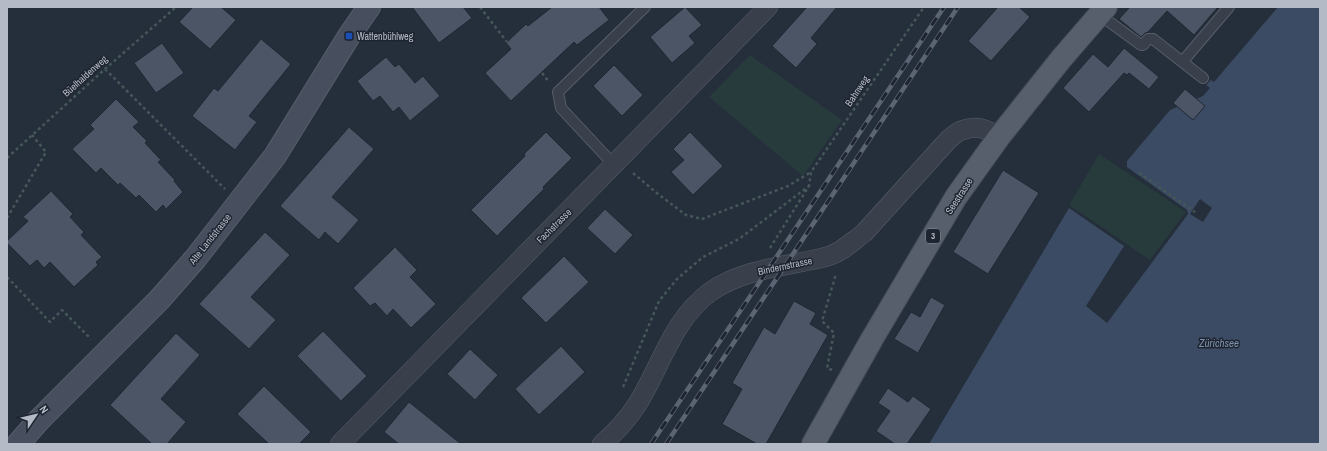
<svg xmlns="http://www.w3.org/2000/svg" width="1327" height="451" font-family="'Archivo Narrow',sans-serif">
  <style>
    .green { fill: #273a3c }
    .water { fill: #3b4b63 }
    .pier { fill: #252e3b }
    .building { fill: #4b5565; stroke: #202733 }
    .lines { fill: none; stroke-linecap: round; stroke-linejoin: round }
    .lane-casing { stroke: #575e6a; stroke-width: 12 }
    .street-casing { stroke: #575e6a; stroke-width: 20 }
    .secondary-casing { stroke: #575e6a; stroke-width: 24 }
    .primary-casing { stroke: #424955; stroke-width: 24 }
    .path { stroke: #455759; stroke-width: 2.5; stroke-dasharray: 3 3; stroke-linecap: butt }
    .lane { stroke: #39404c; stroke-width: 10 }
    .street { stroke: #39404c; stroke-width: 19 }
    .secondary { stroke: #474f5e; stroke-width: 22 }
    .primary { stroke: #575f6c; stroke-width: 22 }
    .rail-casing { stroke: #5b6472; stroke-width: 4.5 }
    .rail { stroke: #1e2531; stroke-width: 3; stroke-dasharray: 9; stroke-linecap: butt }
    .transit-dot { fill: #1a4fb4; stroke: #1e2531; stroke-width: 1.5 }
    .labels { text-anchor: middle; dominant-baseline: central; stroke-width: 3; stroke-linejoin: round; paint-order: stroke }
    .shield { fill: #1e2531; stroke: #878e9a; stroke-width: 1 }
    .shield-label { font-size: 9px; font-weight: bold; fill: #b4bbc7 }
    .poi-label { font-size: 10px; fill: #b4bbc7; stroke: #1e2531; text-anchor: start }
    .street-label { font-size: 10px; fill: #b4bbc7; stroke: #1e2531 }
    .water-label { font-size: 11px; font-style: italic; fill: #7d91ad; stroke: #1e2531 }
  </style>
  <rect width="100%" height="100%" fill="#252e3b"/>
  <path class="green" d="M750 55 842 120 803 176 709 97Z
    M1099 154 1186 212 1150 260 1069 205Z"/>
  <path class="water" d="M1278 7H1320V444H929L1069 208 1124 246 1086 306 1107 323 1188 214 1187 210 1127 167V161L1170 110 1203 96 1210 88 1206 85 1211 80 1214 82Z"/>
  <path class="pier" d="M1200 199 1212 208 1203 222 1190 214Z"/>
  <path class="building" d="M193 7H221L236 20 210 49 179 22Z
    M412 7H463L472 18 439 43Z
    M552 7H599L609 20 577 45 574 42 511 101 485 73 511 49 506 43 526 24 528 26Z
    M685 7 702 25 689 36 695 43 672 63 650 37Z
    M807 7H837L811 38 817 44 796 68 772 46Z
    M998 7H1019L1030 17 991 61 968 41Z
    M1130 7H1218L1194 35 1167 11 1148 32 1145 33 1141 37 1119 19Z
    M261 39 291 64 249 116 257 122 235 150 192 116 214 88 218 91Z
    M162 43 184 73 156 93 134 63Z
    M1124 48 1159 77 1149 89 1129 73 1127 75 1124 73 1089 112 1063 88 1093 54 1108 67Z
    M386 57 395 67 399 64 415 83 423 76 440 96 410 121 399 107 393 112 380 96 373 101 357 81Z
    M614 65 643 95 622 116 593 86Z
    M1185 89 1205 106 1193 120 1173 103Z
    M116 99 139 122 133 127 147 141 145 143 161 160 158 162 175 180 174 181 183 192 166 209 163 205 156 212 139 195 136 198 120 183 118 185 101 168 96 173 72 149 94 129 90 125Z
    M349 127 374 149 332 197 359 220 338 244 325 232 319 240 280 206Z
    M546 132 572 158 543 187 544 189 497 236 471 210 525 156 524 154Z
    M690 132 723 166 693 195 671 172 684 160 673 149Z
    M1003 170 1039 193 988 274 953 252Z
    M51 191 73 214 70 217 84 232 81 235 102 257 96 262 98 265 74 287 50 262 44 268 37 260 30 266 7 243V241L28 221 23 217Z
    M605 209 633 235 615 254 587 228Z
    M265 232 290 255 251 297 276 320 249 349 199 304Z
    M395 247 417 270 410 277 436 304 411 328 393 309 387 316 375 303 370 306 353 288Z
    M564 256 589 282 546 323 521 298Z
    M931 297 945 305 918 353 894 339 911 312 920 317Z
    M794 301 816 313 810 324 828 335 766 444H757L722 424 742 389 732 383 764 327 775 334Z
    M323 331 367 376 341 401 297 356Z
    M176 333 200 355 161 399 186 422 167 444H152L110 405Z
    M561 346 585 372 539 415 515 389Z
    M470 349 498 375 475 400 447 374Z
    M264 386 311 432 299 444H269L237 414Z
    M888 388 908 402 913 396 931 409 907 444H895L876 431 890 411 878 403Z
    M409 402 461 444H399L384 432Z"/>
  <g class="lines">
    <defs>
      <path id="lane" d="M1100 15 1141 45H1143L1148 39H1153L1203 78
        M1183 61 1229 7
        M614 165 561 108 558 92 645 7"/>
      <path id="street" d="M340 444 768 7
        M602 444C616 432 628 419 638 403 661 366 673 319 710 292 737 273 770 268 802 262 810 260 820 259 829 256 842 252 853 241 864 233L949 139C953 136 958 131 963 130 977 125 987 129 999 137"/>
      <path id="secondary" d="M18 444 40 419 159 300 195 259 275 156 349 36 369 7"/>
      <path id="primary" d="M813 444 872 339 956 197 999 137 1061 59 1106 7"/>
    </defs>
    <use href="#lane" class="lane-casing"/>
    <use href="#street" class="street-casing"/>
    <use href="#secondary" class="secondary-casing"/>
    <use href="#primary" class="primary-casing"/>
    <path class="path" d="M480 7 507 42
      M105 69 225 189
      M542 73 549 82
      M7 158 105 69 176 7
      M633 173 658 194 686 215 702 219 788 186 811 172
      M1139 173 1195 212
      M7 218 46 152 32 135
      M770 248 809 186 811 172 924 7
      M7 277 50 322 62 310 91 339
      M832 370 827 368 834 333 822 321 836 274
      M623 387 659 301 677 279 703 257 739 239 809 186"/>
    <use href="#lane" class="lane"/>
    <use href="#street" class="street"/>
    <use href="#secondary" class="secondary"/>
    <use href="#primary" class="primary"/>
    <defs>
      <path id="rail" d="M651 444 944 7
        M666 444 958 7"/>
    </defs>
    <use href="#rail" class="rail-casing"/>
    <use href="#rail" class="rail"/>
  </g>
  <rect class="transit-dot" x="345" y="32" width="8" height="8" rx="2"/>
  <g class="labels">
    <rect class="shield" x="926" y="229" width="14" height="14" rx="3"/>
    <g class="shield-label">
      <text x="933" y="236">3</text>
    </g>
    <g class="poi-label">
      <text x="357" y="36">Wattenbühlweg</text>
    </g>
    <g class="street-label">
      <text transform="translate(85 76) rotate(-42)">Büelhaldenweg</text>
      <text transform="translate(857 91) rotate(-56)">Bahnweg</text>
      <text transform="translate(959 196) rotate(-57)">Seestrasse</text>
      <text transform="translate(554 226) rotate(-45)">Fachstrasse</text>
      <text transform="translate(210 239) rotate(-52)">Alte Landstrasse</text>
      <text transform="translate(785 266) rotate(-12)">Bindernstrasse</text>
    </g>
    <g class="water-label">
      <text x="1219" y="343">Zürichsee</text>
    </g>
  </g>
  <rect width="1327" height="451" fill="none" stroke="#b4bbc7" stroke-width="16"/>
  <g transform="translate(36 415) rotate(55)" stroke="#1e2531" stroke-width="3" paint-order="stroke">
  <path d="M0-3L7 15L0 10L-7 15Z" fill="#b4bbc7"/>
  <text y="-6" font-size="11" font-weight="bold" text-anchor="middle" fill="#b4bbc7">N</text>
  </g>
</svg>
